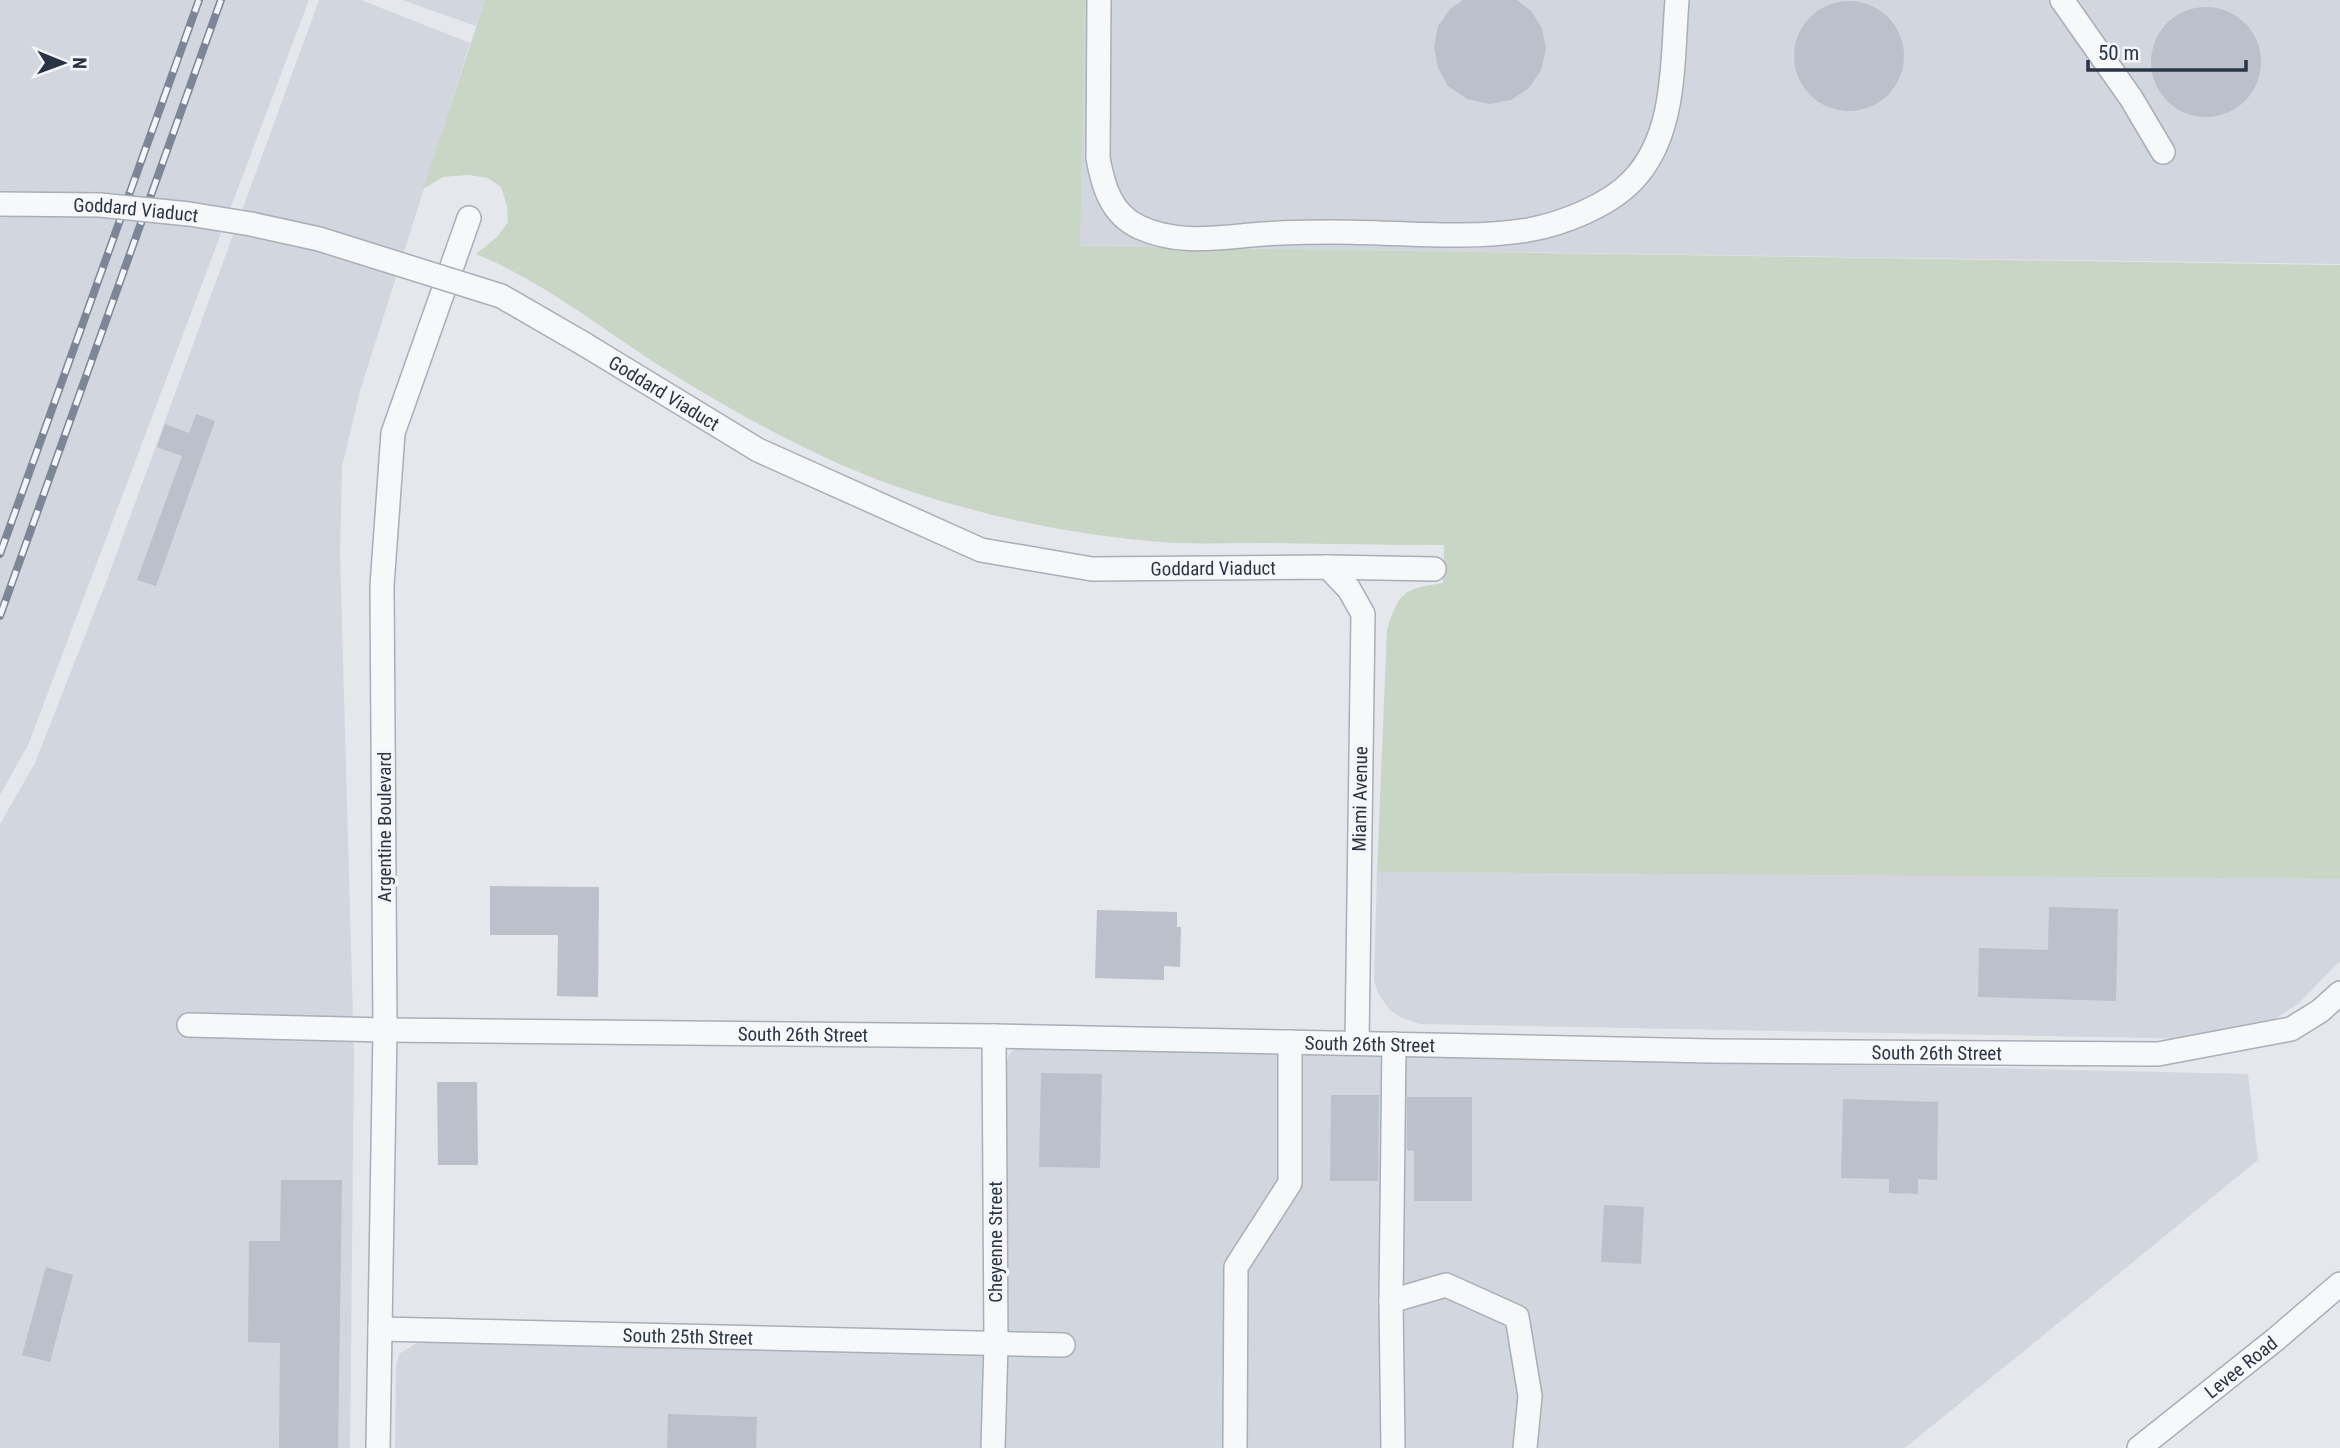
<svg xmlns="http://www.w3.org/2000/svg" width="2340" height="1448" font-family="'Roboto Condensed',sans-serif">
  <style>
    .built { fill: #d2d6de }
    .green { fill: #c9d6c5 }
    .building { fill: #bbc0ca }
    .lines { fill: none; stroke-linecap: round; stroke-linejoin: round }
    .minor-casing { stroke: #a9aeb7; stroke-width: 26 }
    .minor { stroke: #f7f8fa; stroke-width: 23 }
    .rail-casing { stroke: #7d8696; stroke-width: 8 }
    .rail { stroke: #f4f6f9; stroke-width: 5; stroke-dasharray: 16; stroke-linecap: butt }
    .minor-bridge-casing { stroke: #a9aeb7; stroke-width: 26; stroke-linecap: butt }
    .minor-bridge { stroke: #f7f8fa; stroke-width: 23 }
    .labels { text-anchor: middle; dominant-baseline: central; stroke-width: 7; stroke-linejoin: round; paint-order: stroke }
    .street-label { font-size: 19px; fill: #2b3445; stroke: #f4f6f9 }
  </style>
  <rect width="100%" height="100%" fill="#e4e7ec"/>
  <path class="built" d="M0 0H309L29 743 0 795Z
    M319 0H361L470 43 360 391 342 467 340 554 354 1054 350 1448H0V824L35 763 108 577Z
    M402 0H485L476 26Z
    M1085 0H2340V264L1079 246Z
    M1377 872 2340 879V961L2299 1003 2275 1019 2251 1031 2200 1039 1420 1024 1400 1017 1389 1009 1378 993 1374 981Z
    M1023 1046 2248 1074 2258 1160 1905 1448H395L396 1366 399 1354 420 1341 1004 1354 1006 1066 1009 1055 1015 1048Z"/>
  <path class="green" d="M485 0H1085L1080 246 2340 265V879L1377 872 1387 630C1399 591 1404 589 1443 583L1444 545C1384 545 1324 544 1264 543 1234 543 1204 544 1174 543 1061 536 925 505 822 456 761 427 699 392 643 355 588 318 537 279 476 254L497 237 508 222 507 206 501 187 488 178 468 175 443 177 423 189Z"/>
  <path class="building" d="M1463 0H1517L1531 11 1542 28 1546 49 1541 70 1529 88 1511 100 1489 104 1467 99 1448 86 1438 68 1434 47 1438 26 1450 9Z
    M1794 56a55 55 0 1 1 110 0a55 55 0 1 1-110 0Z
    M2151 62a55 55 0 1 1 110 0a55 55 0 1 1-110 0Z
    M196 414 215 421 156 586 137 580 182 456 157 447 165 424 189 433Z
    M490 886 599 887 598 997 557 996 558 935H490Z
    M2049 907 2118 909 2116 1001 1978 997 1979 948 2048 950Z
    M1097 910 1177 912V927H1181L1180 967 1164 966V980L1095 978Z
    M1041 1073 1102 1074 1100 1168 1039 1167Z
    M437 1082H477L478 1165H438Z
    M1331 1095H1379L1378 1181H1330Z
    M1407 1097H1472V1201H1414V1151L1407 1150Z
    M1843 1099 1938 1102 1937 1180 1918 1179V1194L1889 1193V1179L1841 1178Z
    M281 1180H342L338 1448H279L280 1343 248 1342 249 1241H280Z
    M1604 1205 1644 1207 1641 1264 1601 1262Z
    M46 1267 73 1275 50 1362 22 1355Z
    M668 1414 757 1417 756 1448H667Z"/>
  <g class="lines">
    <defs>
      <g id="minor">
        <path d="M1099 0 1098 158C1103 186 1111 214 1139 227 1180 246 1221 237 1264 234 1287 232 1310 232 1333 232 1398 232 1464 240 1528 230 1562 224 1608 206 1632 181 1677 135 1672 60 1677 0"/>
        <path d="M2062 0 2131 98 2163 152"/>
        <path id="s1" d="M584 344 758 450 981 550 1092 569 1328 567 1434 569"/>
        <path d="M1328 567 1349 589 1363 614 1357 1043"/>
        <path id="s2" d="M189 1025 385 1030 994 1036 1712 1051 2158 1054 2291 1029 2320 1011 2340 993"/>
        <path d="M1391 1301 1446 1285 1517 1317 1530 1396 1525 1448"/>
        <path id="s3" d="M380 1329 1063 1345"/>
        <path d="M378 1448 385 1030 382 586 393 433 469 218"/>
        <path d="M993 1448 996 1344 994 1036"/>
        <path d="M1235 1448 1236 1267 1290 1183V1042"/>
        <path d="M1393 1448 1391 1301 1394 1044"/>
        <path id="s4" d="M2139 1448 2276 1339 2340 1284"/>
      </g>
    </defs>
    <use href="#minor" class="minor-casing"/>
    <use href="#minor" class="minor"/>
    <defs>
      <path id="rail" d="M0 554 199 0
        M0 616 221 0"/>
    </defs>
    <use href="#rail" class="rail-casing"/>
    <use href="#rail" class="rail"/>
    <defs>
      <g id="minor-bridge">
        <path id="s5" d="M0 204 100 205 189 214 251 224 319 239 501 296 584 344"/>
      </g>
    </defs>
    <use href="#minor-bridge" class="minor-bridge-casing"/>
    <use href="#minor-bridge" class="minor-bridge"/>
  </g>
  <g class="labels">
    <g class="street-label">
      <text stroke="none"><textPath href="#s5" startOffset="136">Goddard Viaduct</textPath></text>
      <text stroke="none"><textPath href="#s1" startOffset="94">Goddard Viaduct</textPath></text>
      <text stroke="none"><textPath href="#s1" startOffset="682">Goddard Viaduct</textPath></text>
      <text transform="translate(1360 799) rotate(-89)">Miami Avenue</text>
      <text transform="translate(384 827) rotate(-90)">Argentine Boulevard</text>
      <text stroke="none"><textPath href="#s2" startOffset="614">South 26th Street</textPath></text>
      <text stroke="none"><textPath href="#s2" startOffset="1181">South 26th Street</textPath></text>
      <text stroke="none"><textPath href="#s2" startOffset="1748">South 26th Street</textPath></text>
      <text transform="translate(995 1242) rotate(-90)">Cheyenne Street</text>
      <text stroke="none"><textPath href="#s3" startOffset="308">South 25th Street</textPath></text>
      <text stroke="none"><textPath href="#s4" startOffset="130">Levee Road</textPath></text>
    </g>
  </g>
  <g transform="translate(63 63) rotate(91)" stroke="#f4f6f9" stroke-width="5" paint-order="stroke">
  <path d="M0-5L12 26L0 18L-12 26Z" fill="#2b3445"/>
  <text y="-10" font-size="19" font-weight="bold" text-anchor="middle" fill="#2b3445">N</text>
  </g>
  <path d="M2088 60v10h158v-10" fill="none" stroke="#2b3445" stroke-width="3.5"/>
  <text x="2098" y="60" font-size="21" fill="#2b3445" stroke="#f4f6f9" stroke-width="5" paint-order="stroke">50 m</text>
</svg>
